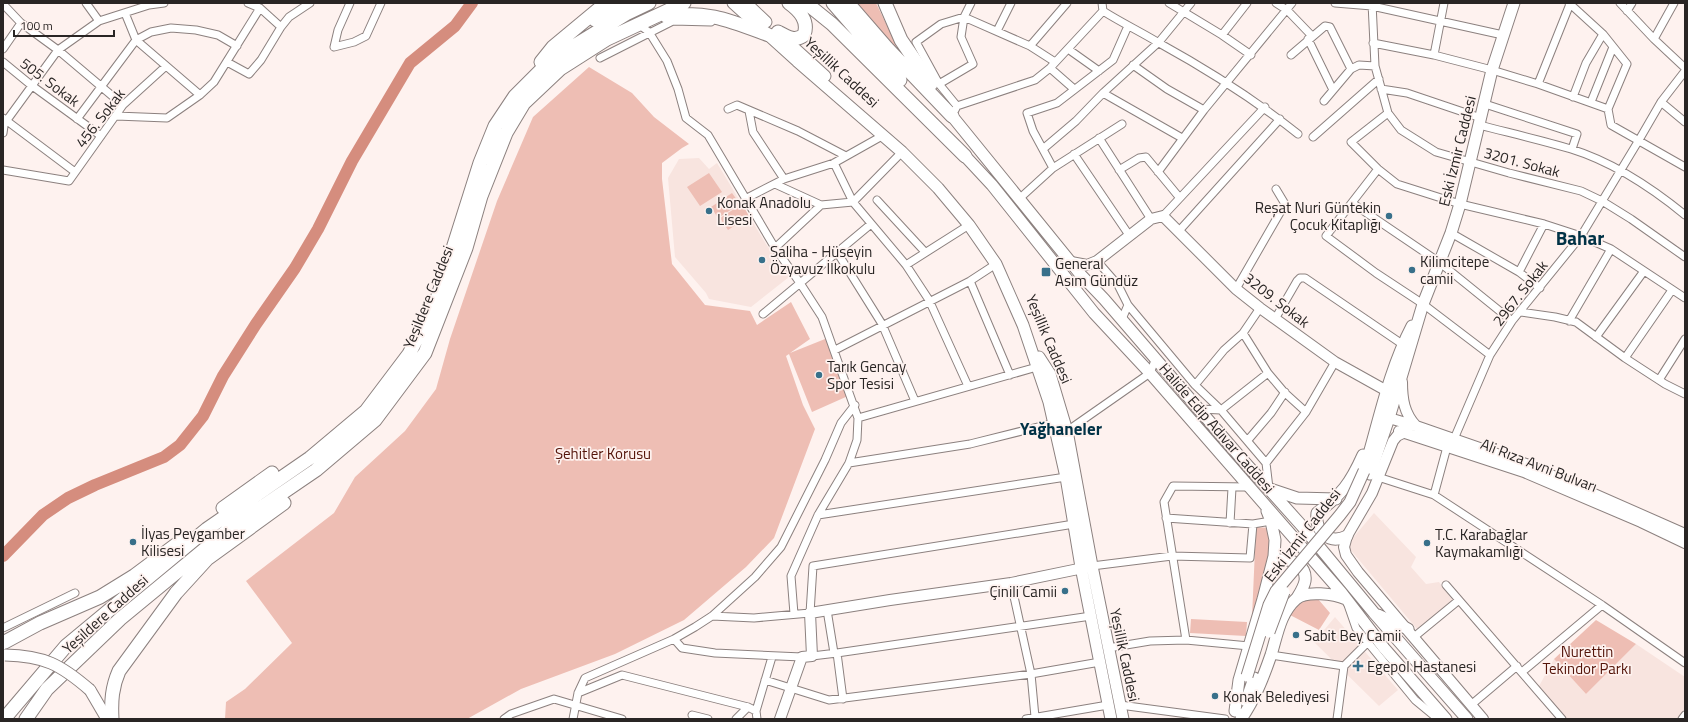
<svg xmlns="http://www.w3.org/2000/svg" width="1688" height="722" font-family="'Titillium Web',sans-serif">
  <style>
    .built { fill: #f8e4df }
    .green { fill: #eebeb4 }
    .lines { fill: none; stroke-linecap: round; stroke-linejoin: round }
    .river { stroke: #d58d7e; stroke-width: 12 }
    .street-casing { stroke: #8c817f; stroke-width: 9 }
    .secondary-casing { stroke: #8c817f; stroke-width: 12 }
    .primary-casing { stroke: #8c817f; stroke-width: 13 }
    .highway-casing { stroke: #8c817f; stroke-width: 15 }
    .street { stroke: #fff; stroke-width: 7 }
    .secondary { stroke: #fff; stroke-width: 10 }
    .primary { stroke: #fff; stroke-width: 11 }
    .highway { stroke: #fff; stroke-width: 13 }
    .primary-bridge-casing { stroke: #8c817f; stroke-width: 13; stroke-linecap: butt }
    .primary-bridge { stroke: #fff; stroke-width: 11 }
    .poi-dot { fill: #38708a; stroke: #fef2ef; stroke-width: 1.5 }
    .labels { text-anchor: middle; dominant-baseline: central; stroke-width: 3.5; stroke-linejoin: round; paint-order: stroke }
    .street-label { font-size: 15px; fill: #292524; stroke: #fef2ef }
    .poi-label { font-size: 15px; fill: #292524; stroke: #fef2ef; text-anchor: start }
    .park-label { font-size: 15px; fill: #541409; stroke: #fef2ef }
    .quarter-label { font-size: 17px; font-weight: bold; fill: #013246; stroke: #fef2ef }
    .district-label { font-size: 19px; font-weight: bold; fill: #013246; stroke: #fef2ef }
  </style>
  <rect width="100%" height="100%" fill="#fef2ef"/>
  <path class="built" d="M699 158 709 169 717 163 766 244 789 277 751 307 709 299 706 293 675 257 668 178 679 159Z
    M1374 513 1416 557 1411 567 1426 584 1439 582 1453 601 1417 629 1349 548 1352 539Z
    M1335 617 1398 690 1379 706 1314 642Z
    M1636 644 1685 677V709L1677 719H1565L1538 688 1554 659 1586 694Z"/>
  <path class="green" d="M853 3H876L897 46 892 49Z
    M589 67 632 93 654 117 689 144 682 148 662 163V179L672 264 705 305 750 311 757 325 791 302 810 339 790 353 830 337 848 396 812 412 789 354 786 356 803 405 815 429 774 538 746 567 684 620 615 654 521 689 467 719H225L226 702 245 689 292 643 246 581 334 513 355 477 405 431 436 389 450 339 497 201 533 117Z
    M709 173 722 192 700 206 687 187Z
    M732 193 740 204 718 218 711 207Z
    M742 204 749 216 728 230 720 218Z
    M1256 527 1269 528V562L1252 617Z
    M1301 599H1318L1330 613 1319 630 1290 615Z
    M1191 619 1247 622 1246 636 1190 633Z
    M1596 620 1636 644 1586 694 1554 659Z"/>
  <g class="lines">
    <path class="river" d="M3 556 43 515 68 498 95 485 164 457 180 445 203 416 223 376 256 324 295 268 318 229 352 161 410 63 455 26 472 3"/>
    <defs>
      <path id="street" d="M86 3 99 21
        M248 3 260 8 281 27
        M350 3 338 30 334 47 354 42 366 36 381 3
        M1169 3 1222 35 1251 55
        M1276 3 1287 10 1312 36
        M1335 3 1372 6 1503 35
        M1372 3 1375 66 1388 113 1401 130 1436 152 1509 173 1581 191 1602 201 1631 219 1685 257
        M1569 3 1603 34 1627 64 1608 109
        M1620 3 1654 39 1685 68
        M3 4 21 23 58 50 123 105
        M1103 11C1122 23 1141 32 1159 43 1208 70 1254 99 1298 134
        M1627 11 1632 3
        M125 13 136 40 200 95
        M638 24 649 32 667 61 678 89 686 118 708 135 775 248 800 283 822 317 858 418 857 440 849 463 818 515 791 576 794 614
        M997 31 1011 3
        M1222 35 1247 3
        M1308 39 1333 90
        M1654 39 1674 3
        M1373 43 1434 55 1492 70 1538 84 1608 109 1611 125 1685 167
        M1030 46 1067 3
        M3 49 21 23
        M1068 49 1099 71
        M1291 55 1325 26 1330 27 1351 69
        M1434 55 1444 3
        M600 58 673 21 711 22
        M3 62 31 85 101 136
        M227 62 249 74 261 60 281 27 289 17 310 3
        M1133 65 1167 89 1204 110
        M1050 68 1074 89
        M939 84 973 64 961 37 964 17 971 3
        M1538 84 1570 4
        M1381 89 1407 93 1481 118
        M1103 93 1182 138
        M1573 97 1586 63 1603 34
        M1324 101 1351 69 1359 65 1375 66
        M1591 102 1613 47
        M1661 102 1685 122
        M1485 104 1577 134 1572 149
        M957 106 939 84 916 42 941 24 964 17 1030 46 1055 62
        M728 109 737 105 798 131 846 156
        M955 110 957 106 1035 80 1050 68 1103 11 1102 3
        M749 111 753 132 784 179
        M1388 113 1351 142 1378 169 1397 184 1460 204 1544 224 1581 236 1611 249 1685 298
        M116 116 167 118 200 95 214 82 260 8
        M3 118 75 172
        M77 119 136 40 151 32 171 28 196 30 218 35 237 46
        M7 120 58 50 99 21 149 5 164 3
        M1479 125C1510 133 1541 140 1571 149 1613 162 1652 188 1685 215
        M3 133 5 119
        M1313 137 1379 79
        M1099 138 1151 219
        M1043 149 1076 121 1103 93 1159 42 1191 3
        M1074 154 1129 235
        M834 163 853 202 906 265 929 300 968 386
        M1053 168 1122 124
        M1378 169 1326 236 1376 273 1423 304 1490 355
        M3 170 69 181 123 105 166 66
        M1119 170 1139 158 1146 157 1179 197
        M1158 172 1204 110 1292 3
        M775 184 821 205
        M745 199 784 179 834 163 882 136
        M1019 199 1053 168 1033 131 1027 113 1057 103 1113 60 1128 26
        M877 200 925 252
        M1352 203 1439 262 1512 321
        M1163 216 1265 107
        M1178 232 1280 119
        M1451 233 1519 272 1540 288
        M775 248 821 205 853 202 902 152
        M837 252 882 324 915 401
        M1097 261 1118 285 1128 305
        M906 265 969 225
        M1519 272 1544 224
        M970 281 1010 375
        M1236 289 1285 204 1276 189
        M1521 312 1555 317 1576 322 1625 358 1665 384 1685 394
        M763 314 871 224
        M1122 319 1128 305 1195 385 1221 410 1266 463 1269 488
        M1275 319 1297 281 1300 278H1305L1402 344
        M1569 321 1611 249
        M1243 333 1268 373 1284 392 1306 412
        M1596 337 1644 271
        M835 350 970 281 996 264
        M1625 358 1672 290
        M1659 380 1685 339
        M1195 385 1224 350 1243 333 1260 308
        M1199 409 1221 410 1268 373
        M858 418 1037 367
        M1067 431 1150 373 1156 358
        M1454 439 1490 355 1512 321 1581 236 1639 140 1661 102 1685 71
        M1248 440 1271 413 1285 392
        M849 463 970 444 1054 423
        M1266 463 1306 412 1335 362
        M1378 477 1434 495 1602 605 1685 663
        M1434 495 1447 447
        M818 515 1066 477
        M1166 518 1253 524 1271 521
        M1230 523 1232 488
        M1092 566 1172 556 1250 558 1253 524
        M1011 583 1031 674 1035 717
        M1446 585 1562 719
        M1348 605 1356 628 1415 700 1438 719
        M827 610 834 653
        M712 616 754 618 810 613 813 566 1074 524
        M3 628 75 593
        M1414 637 1459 600
        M674 639 682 648 715 653 802 657
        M1186 640 1164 502 1173 486 1250 487
        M1108 648 1150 641 1186 640 1249 646
        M837 653 843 699
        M1271 655 1344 666 1367 643
        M812 656 837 653 1091 616
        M1522 672 1602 605
        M765 680 829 700 1031 674 1100 662
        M578 693 622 675 748 707 756 711
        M1120 705 1225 719
        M1471 705 1517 666
        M692 715 708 719
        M504 719 511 714 554 699 622 719
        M573 719 578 693 585 678 674 639 695 627 712 616 755 577 781 547 825 460 841 423 855 405
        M736 719 748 707
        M757 719 756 711 772 657
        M1026 719 1108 705
        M1337 719 1344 666
        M1682 719 1685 715"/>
      <path id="secondary" d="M1071 262 1087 265 1097 261 1151 219 1163 216 1236 289 1260 308 1335 362 1387 391
        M1402 382C1402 399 1404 413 1416 426L1526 464 1685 534
        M1382 421 1389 418 1416 426
        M1399 431 1524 472 1641 522 1685 543
        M1405 432 1397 436 1393 441 1372 493 1347 536 1344 547 1346 555 1358 572 1483 719
        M780 719 802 657 812 656 810 613 890 600 1011 583 1088 567"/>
      <path id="primary" d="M733 3 797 61 902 152 938 188 969 225 996 264 1023 325 1049 402 1066 477 1081 567 1111 719
        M746 3 766 22
        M780 35 825 76
        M952 116 1081 275 1104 299 1241 458 1302 526 1374 613 1467 719
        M965 156 992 185 1094 313 1150 373 1341 592 1384 648 1446 719
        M1039 357 1050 374 1067 431 1092 566 1123 719
        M1365 468C1379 421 1389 370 1412 326
        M1370 474 1389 418 1423 304 1451 233 1460 204 1492 70 1514 3
        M1270 489 1297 498 1336 499
        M1347 536C1329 545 1315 532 1317 513 1342 494 1350 484 1363 455
        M1273 571 1280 560C1292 558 1307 566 1305 581 1304 587 1300 593 1297 598
        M1378 615 1408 629
        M90 690 107 719
        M1246 701 1254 678
        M1235 711 1239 680 1263 599 1274 556 1275 540 1271 521 1267 511
        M1241 719C1255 699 1263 678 1271 655 1277 636 1280 613 1296 599 1306 590 1335 594 1346 599"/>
      <path id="highway" d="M806 3 832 24 965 156
        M833 3 900 80
        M848 3 887 48 952 116
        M885 3 901 40 931 84
        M666 16C707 10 731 21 769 35
        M595 20 618 7 629 3
        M778 32C787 37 795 42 804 35 809 21 800 11 789 3
        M541 62 553 47 606 3
        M223 508 272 473
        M3 643 40 623 100 597 134 576 181 541
        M4 719 66 646 207 529 310 458 366 411 409 354 436 302 480 163 495 126 515 96 551 60 626 14 649 3
        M26 719 47 689 120 619 228 530 316 470 375 420 425 353 466 248 481 196 506 133 524 103 560 69 607 39 684 3
        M112 719C111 701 112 687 119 671L176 593 207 559 284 503"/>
    </defs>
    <use href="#street" class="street-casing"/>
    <use href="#secondary" class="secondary-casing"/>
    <use href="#primary" class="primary-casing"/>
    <use href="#highway" class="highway-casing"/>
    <use href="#street" class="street"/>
    <use href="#secondary" class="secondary"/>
    <use href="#primary" class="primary"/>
    <use href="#highway" class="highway"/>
    <defs>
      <path id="primary-bridge" d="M1269 632 1284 592
        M5 655C44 656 60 664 90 690
        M1247 676 1269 605 1276 591 1340 515 1350 502 1364 471"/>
    </defs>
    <use href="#primary-bridge" class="primary-bridge-casing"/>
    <use href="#primary-bridge" class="primary-bridge"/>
  </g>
  <g class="poi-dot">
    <circle cx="709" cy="211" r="4"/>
    <circle cx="1389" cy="216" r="4"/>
    <circle cx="762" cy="260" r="4"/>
    <circle cx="1412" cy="270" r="4"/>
    <rect x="1041" y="267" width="10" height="10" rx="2"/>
    <circle cx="819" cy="375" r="4"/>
    <circle cx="133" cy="542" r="4"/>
    <circle cx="1427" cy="543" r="4"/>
    <circle cx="1065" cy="591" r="4"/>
    <circle cx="1296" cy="635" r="4"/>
    <path d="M1356 660h4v4h4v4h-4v4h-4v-4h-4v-4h4z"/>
    <circle cx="1215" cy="696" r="4"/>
  </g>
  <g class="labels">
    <g class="street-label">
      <text transform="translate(842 72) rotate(43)">Yeşillik Caddesi</text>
      <text transform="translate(50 82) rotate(37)">505. Sokak</text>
      <text transform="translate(100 118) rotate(-52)">456. Sokak</text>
      <text transform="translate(1457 151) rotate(-76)">Eski İzmir Caddesi</text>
      <text transform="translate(1522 162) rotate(15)">3201. Sokak</text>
      <text transform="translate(1520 293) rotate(-52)">2967. Sokak</text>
      <text transform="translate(428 297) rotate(-68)">Yeşildere Caddesi</text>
      <text transform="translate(1277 300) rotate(38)">3209. Sokak</text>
      <text transform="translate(1049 339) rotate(67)">Yeşillik Caddesi</text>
      <text transform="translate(1217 428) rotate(49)">Halide Edip Adıvar Caddesi</text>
      <text transform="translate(1539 465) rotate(21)">Ali Rıza Avni Bulvarı</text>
      <text transform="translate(1302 535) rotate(-52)">Eski İzmir Caddesi</text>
      <text transform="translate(105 614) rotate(-42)">Yeşildere Caddesi</text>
      <text transform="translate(1125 655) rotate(78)">Yeşillik Caddesi</text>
    </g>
    <g class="poi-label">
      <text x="717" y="202">Konak Anadolu<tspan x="717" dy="17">Lisesi</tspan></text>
      <text x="1381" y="207" text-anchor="end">Reşat Nuri Güntekin<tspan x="1381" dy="17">Çocuk Kitaplığı</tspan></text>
      <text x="770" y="251">Saliha - Hüseyin<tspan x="770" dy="17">Özyavuz İlkokulu</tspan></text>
      <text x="1420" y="261">Kilimcitepe<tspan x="1420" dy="17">camii</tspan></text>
      <text x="1055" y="263">General<tspan x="1055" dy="17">Asım Gündüz</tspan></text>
      <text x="827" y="366">Tarık Gencay<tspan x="827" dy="17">Spor Tesisi</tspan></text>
      <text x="141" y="533">İlyas Peygamber<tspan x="141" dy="17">Kilisesi</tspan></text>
      <text x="1435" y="534">T.C. Karabağlar<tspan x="1435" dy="17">Kaymakamlığı</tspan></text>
      <text x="1057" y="591" text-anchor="end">Çinili Camii</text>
      <text x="1304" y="635">Sabit Bey Camii</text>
      <text x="1367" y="666">Egepol Hastanesi</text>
      <text x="1223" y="696">Konak Belediyesi</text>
    </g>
    <g class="park-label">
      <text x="603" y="453">Şehitler Korusu</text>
      <text x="1587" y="651">Nurettin<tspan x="1587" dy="17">Tekindor Parkı</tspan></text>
    </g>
    <g class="quarter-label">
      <text x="1061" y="429">Yağhaneler</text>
    </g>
    <g class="district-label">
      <text x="1580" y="237">Bahar</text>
    </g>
  </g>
  <rect width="1688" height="722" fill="none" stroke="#292524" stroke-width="8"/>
  <path d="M14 30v6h100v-6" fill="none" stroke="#292524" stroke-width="2"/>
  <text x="20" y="30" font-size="12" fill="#292524" stroke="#fef2ef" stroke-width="3" paint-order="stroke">100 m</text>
</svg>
